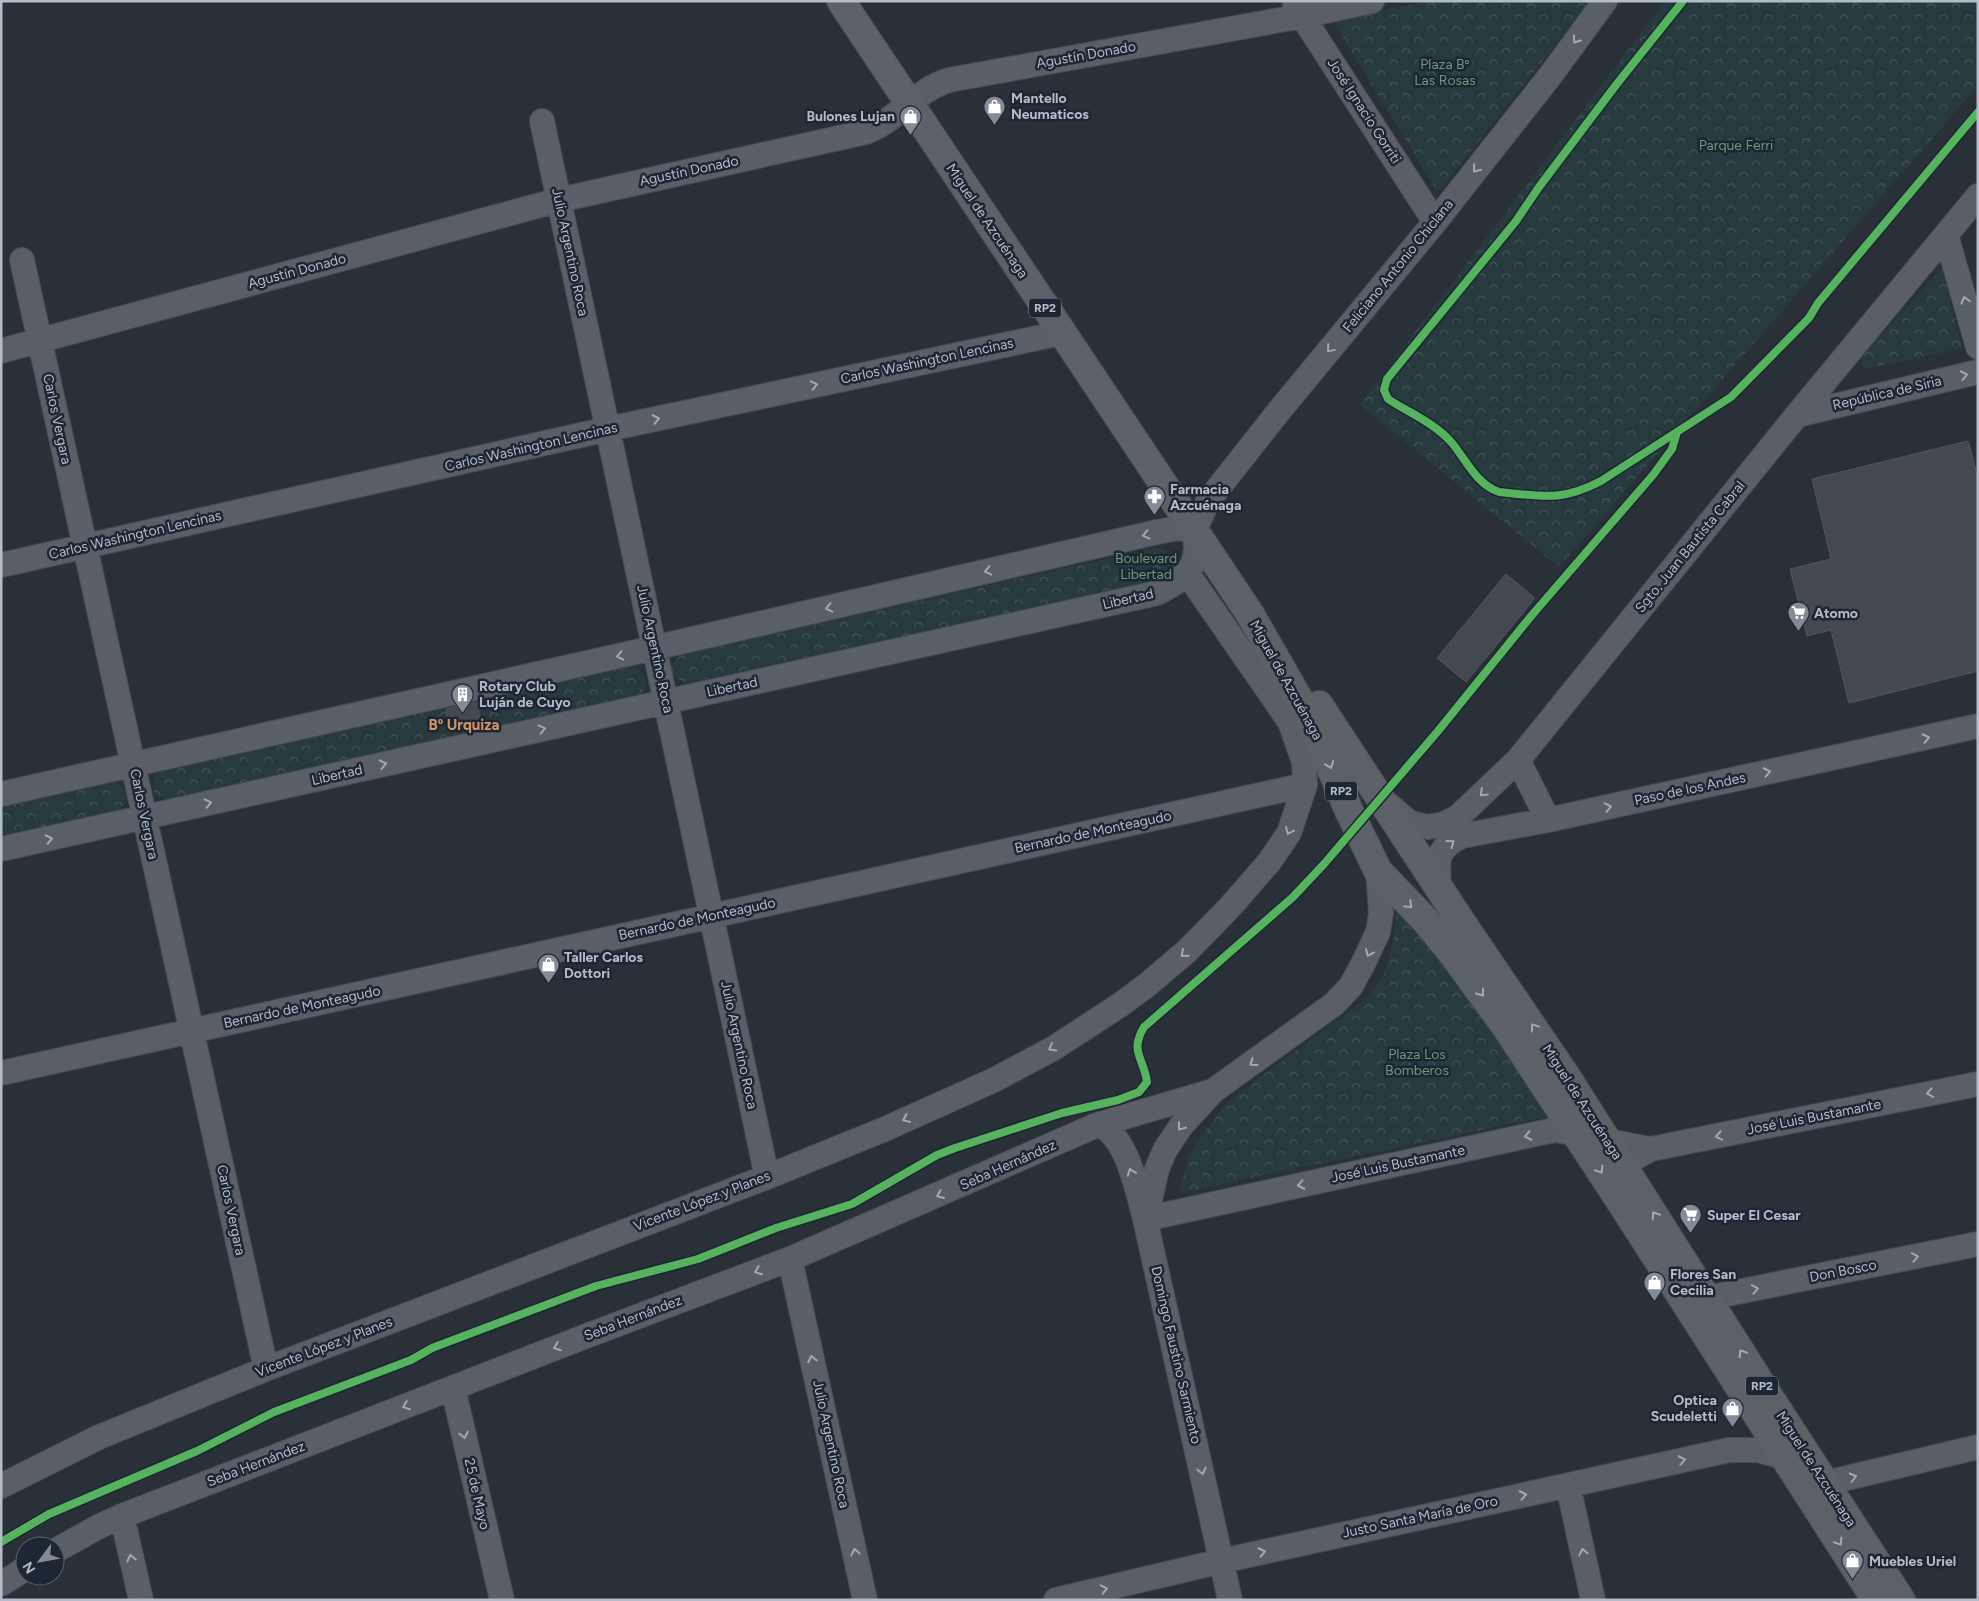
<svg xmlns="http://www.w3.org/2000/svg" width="1979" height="1601" font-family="Figtree,sans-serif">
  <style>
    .park { fill: url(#park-crowns) }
    .building { fill: #444950; stroke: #52575f }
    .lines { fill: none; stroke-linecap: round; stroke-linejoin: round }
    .minor-casing { stroke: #484c53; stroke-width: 26 }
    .major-casing { stroke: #484c55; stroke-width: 30 }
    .minor { stroke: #5a5e66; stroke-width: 24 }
    .major { stroke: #5c6168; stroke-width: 28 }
    .cycleway-casing { stroke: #1d2633; stroke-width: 11 }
    .cycleway { stroke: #56b35d; stroke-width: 8 }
    .oneway { stroke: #a2a9b5 }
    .oneway2 { stroke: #a2aab6 }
    .labels { text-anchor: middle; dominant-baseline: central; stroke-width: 5; stroke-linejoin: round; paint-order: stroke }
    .shield { fill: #1d2633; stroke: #878f9c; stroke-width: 1 }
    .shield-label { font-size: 12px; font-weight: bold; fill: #b4bcc9 }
    .street-label { font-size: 14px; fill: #b4bcc9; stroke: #1d2633 }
    .park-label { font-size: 14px; fill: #6b9a76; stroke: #1d2633 }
    .poi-label { font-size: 14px; font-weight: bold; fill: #b4bcc9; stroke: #1d2633; text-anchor: start }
    .neighbourhood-label { font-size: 15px; font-weight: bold; fill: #d59563; stroke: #1d2633 }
  </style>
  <defs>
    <pattern id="park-crowns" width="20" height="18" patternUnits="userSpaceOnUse" patternTransform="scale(1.25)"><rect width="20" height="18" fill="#273a3e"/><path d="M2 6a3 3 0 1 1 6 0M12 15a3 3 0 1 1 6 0" fill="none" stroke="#445559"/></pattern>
  </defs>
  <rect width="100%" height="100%" fill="#2a3038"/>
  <path class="park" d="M1430 1H1590L1438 193 1332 20Z
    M1665 1H1978V86L1559 567 1360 405Z
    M1942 268 1962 348 1864 369 1861 357Z
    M1155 548C1167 549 1177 555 1175 569L1156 581 688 683C670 679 665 663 683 654Z
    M629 667H636L646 677 647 687 639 695 167 800 156 796 153 790V778L157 772Z
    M114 782 122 786C128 797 128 805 116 811L1 837V806Z
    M1397 909 1434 949 1554 1115 1179 1193 1187 1160 1203 1133 1228 1101 1367 998 1383 976 1393 944Z"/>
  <path class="building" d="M1968 441 1978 478V671L1849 703 1831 630 1807 636 1790 569 1831 559 1812 479Z
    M1506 574 1535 598 1466 682 1437 658Z
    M477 702 480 719 449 726 446 709Z"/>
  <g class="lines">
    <defs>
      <path id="minor" d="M1295 5 1435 222
        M542 121 767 1177
        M1946 235 1978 347
        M22 260 266 1369
        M1 351 559 200 866 132C896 121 916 90 949 80L1302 16 1372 1
        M1797 415 1978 372
        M1194 531 1208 501 1279 411 1435 222 1550 76 1605 1
        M1 565 608 429 1061 333
        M1518 760 1548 820
        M1 794 654 648 1157 532 1178 528 1194 531
        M1389 805 1410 823 1428 827 1444 824 1458 817 1518 760 1797 415 1978 196
        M1 849 1157 593C1188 577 1201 566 1194 531
        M1439 886C1437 860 1436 848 1462 836L1548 820 1978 726
        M1 1073 1305 785
        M1097 1125C1126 1131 1138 1193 1145 1219L1230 1600
        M1638 1156 1651 1149 1978 1084
        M1146 1217 1157 1169 1165 1150 1181 1126 1213 1091 1334 1004 1351 986 1364 962 1378 932 1381 913 1378 871
        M1145 1219 1554 1130C1587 1133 1618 1145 1651 1149
        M790 1259 865 1600
        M1707 1298 1978 1244
        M453 1388 502 1600
        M1568 1485 1593 1600
        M1 1486 99 1437 266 1369 767 1177 885 1129 994 1080 1054 1048 1120 1005 1147 985 1187 951 1230 907 1270 861 1289 833 1305 785 1304 762 1290 722 1187 573
        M1809 1487 1978 1447
        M122 1516 141 1600
        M55 1551 98 1527 122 1516 589 1335 790 1259 1097 1125 1213 1091
        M1 1584 25 1569
        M1056 1600 1222 1561 1729 1450H1757L1785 1457"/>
      <path id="major" d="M841 1 1250 614 1309 717 1350 813 1378 871 1426 921 1452 953 1506 1027 1624 1207 1876 1600
        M1319 705 1460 920 1566 1076 1768 1395 1901 1600"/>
    </defs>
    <use href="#minor" class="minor-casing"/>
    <use href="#major" class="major-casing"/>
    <use href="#minor" class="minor"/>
    <use href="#major" class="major"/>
    <defs>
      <path id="cycleway" d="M1683 1 1616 85 1539 187 1516 221 1387 379 1384 390 1388 399C1409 413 1435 423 1452 443 1466 460 1477 485 1499 492 1542 496 1561 502 1601 481L1731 397 1809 318 1818 303 1978 112
        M1 1542 49 1514 197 1451 274 1412 411 1360 432 1348 596 1286 698 1259 776 1228 852 1204 937 1155 955 1148 1062 1113 1118 1100 1139 1092 1147 1082C1144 1058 1129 1052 1144 1027L1293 897 1324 864 1438 731 1532 615 1653 475 1672 449 1677 432"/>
    </defs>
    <use href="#cycleway" class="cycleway-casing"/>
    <use href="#cycleway" class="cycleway"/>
  </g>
  <defs><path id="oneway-chevron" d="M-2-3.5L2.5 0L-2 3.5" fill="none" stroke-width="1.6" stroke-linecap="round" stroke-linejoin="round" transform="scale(1.25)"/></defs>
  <g class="oneway">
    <use href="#oneway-chevron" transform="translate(1576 40) rotate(126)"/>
    <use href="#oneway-chevron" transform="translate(1476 169) rotate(128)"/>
    <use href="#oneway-chevron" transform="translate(1965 300) rotate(-106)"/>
    <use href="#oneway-chevron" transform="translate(1330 349) rotate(130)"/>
    <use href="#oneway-chevron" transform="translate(1964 375) rotate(-13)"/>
    <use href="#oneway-chevron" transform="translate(814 385) rotate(-12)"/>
    <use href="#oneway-chevron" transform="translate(656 419) rotate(-12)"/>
    <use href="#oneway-chevron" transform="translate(1146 535) rotate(167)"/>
    <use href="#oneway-chevron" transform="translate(988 571) rotate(167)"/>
    <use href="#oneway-chevron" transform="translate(829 608) rotate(167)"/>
    <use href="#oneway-chevron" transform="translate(620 656) rotate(167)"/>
    <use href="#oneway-chevron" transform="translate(542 729) rotate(-13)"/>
    <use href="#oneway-chevron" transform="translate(1926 738) rotate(-12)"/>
    <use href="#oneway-chevron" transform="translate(383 764) rotate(-13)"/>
    <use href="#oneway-chevron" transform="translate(1767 772) rotate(-12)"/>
    <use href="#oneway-chevron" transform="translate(1483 793) rotate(137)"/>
    <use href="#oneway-chevron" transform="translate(208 803) rotate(-13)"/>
    <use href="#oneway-chevron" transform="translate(1608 807) rotate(-12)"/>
    <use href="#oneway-chevron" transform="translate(1289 831) rotate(115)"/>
    <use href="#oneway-chevron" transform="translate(49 839) rotate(-12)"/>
    <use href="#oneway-chevron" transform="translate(1451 843) rotate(-36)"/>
    <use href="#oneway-chevron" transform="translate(1369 953) rotate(114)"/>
    <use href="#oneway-chevron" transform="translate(1184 954) rotate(139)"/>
    <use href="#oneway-chevron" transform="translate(1052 1048) rotate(150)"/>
    <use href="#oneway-chevron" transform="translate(1253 1063) rotate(144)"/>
    <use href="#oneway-chevron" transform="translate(1930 1093) rotate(169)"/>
    <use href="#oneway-chevron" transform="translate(906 1119) rotate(156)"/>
    <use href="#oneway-chevron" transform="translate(1181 1127) rotate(127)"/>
    <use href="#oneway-chevron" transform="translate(1528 1136) rotate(168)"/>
    <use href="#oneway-chevron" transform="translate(1719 1136) rotate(169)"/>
    <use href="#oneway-chevron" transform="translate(1131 1172) rotate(-110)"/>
    <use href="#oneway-chevron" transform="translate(1301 1185) rotate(168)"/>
    <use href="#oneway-chevron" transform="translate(940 1195) rotate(157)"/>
    <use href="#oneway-chevron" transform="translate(1915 1257) rotate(-11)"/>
    <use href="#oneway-chevron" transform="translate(758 1271) rotate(159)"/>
    <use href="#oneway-chevron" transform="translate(1755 1289) rotate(-11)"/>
    <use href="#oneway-chevron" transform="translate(557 1347) rotate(159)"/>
    <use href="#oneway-chevron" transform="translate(812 1359) rotate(-102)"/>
    <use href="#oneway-chevron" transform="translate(406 1406) rotate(159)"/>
    <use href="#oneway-chevron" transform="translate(464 1435) rotate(77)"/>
    <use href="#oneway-chevron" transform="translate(1682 1460) rotate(-12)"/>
    <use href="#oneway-chevron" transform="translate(1202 1471) rotate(77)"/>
    <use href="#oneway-chevron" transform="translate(1853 1477) rotate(-14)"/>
    <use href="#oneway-chevron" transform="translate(1523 1495) rotate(-12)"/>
    <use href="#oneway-chevron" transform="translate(855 1552) rotate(-102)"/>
    <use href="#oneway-chevron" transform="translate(1262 1552) rotate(-12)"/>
    <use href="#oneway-chevron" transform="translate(1583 1552) rotate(-103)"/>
    <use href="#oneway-chevron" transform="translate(131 1558) rotate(-103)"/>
    <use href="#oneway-chevron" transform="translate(1104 1589) rotate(-13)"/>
  </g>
  <g class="oneway2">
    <use href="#oneway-chevron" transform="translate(1330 765) rotate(68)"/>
    <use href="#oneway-chevron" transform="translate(1409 905) rotate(45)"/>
    <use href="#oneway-chevron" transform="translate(1481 993) rotate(54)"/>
    <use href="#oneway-chevron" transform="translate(1534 1027) rotate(-124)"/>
    <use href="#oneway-chevron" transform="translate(1600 1170) rotate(57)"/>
    <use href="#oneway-chevron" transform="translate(1655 1215) rotate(-122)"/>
    <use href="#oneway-chevron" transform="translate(1742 1353) rotate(-122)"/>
    <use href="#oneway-chevron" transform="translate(1839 1542) rotate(58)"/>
  </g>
  <defs>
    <symbol id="shop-pin" viewBox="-11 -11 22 30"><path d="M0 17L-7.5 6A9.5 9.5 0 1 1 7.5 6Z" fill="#848b96" stroke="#1d2633"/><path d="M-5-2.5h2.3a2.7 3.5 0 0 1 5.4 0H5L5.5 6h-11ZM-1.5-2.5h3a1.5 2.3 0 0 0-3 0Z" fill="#fff"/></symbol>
    <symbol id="pharmacy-pin" viewBox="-11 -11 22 30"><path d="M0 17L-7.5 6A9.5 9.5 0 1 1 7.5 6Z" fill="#848b96" stroke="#1d2633"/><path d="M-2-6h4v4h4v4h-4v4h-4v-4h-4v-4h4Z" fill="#fff"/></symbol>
    <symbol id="supermarket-pin" viewBox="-11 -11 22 30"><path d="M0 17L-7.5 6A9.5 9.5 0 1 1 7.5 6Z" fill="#848b96" stroke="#1d2633"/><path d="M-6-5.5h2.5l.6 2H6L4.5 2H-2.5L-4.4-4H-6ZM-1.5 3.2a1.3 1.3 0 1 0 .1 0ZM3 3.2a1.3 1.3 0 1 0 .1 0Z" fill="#fff"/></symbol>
    <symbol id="building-pin" viewBox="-11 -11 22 30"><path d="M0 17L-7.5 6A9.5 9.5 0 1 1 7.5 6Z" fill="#848b96" stroke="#1d2633"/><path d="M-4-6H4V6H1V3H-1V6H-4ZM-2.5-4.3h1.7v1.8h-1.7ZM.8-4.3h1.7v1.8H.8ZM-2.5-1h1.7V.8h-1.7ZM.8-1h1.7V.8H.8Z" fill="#fff"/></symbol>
  </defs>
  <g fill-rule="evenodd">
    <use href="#shop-pin" x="982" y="94" width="25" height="34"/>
    <use href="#shop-pin" x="898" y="104" width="25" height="34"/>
    <use href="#pharmacy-pin" x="1142" y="484" width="25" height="34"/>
    <use href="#supermarket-pin" x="1786" y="600" width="25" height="34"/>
    <use href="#building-pin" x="450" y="682" width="25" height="34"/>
    <use href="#shop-pin" x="536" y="952" width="25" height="34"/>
    <use href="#supermarket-pin" x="1678" y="1202" width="25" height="34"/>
    <use href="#shop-pin" x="1642" y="1270" width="25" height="34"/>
    <use href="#shop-pin" x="1720" y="1396" width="25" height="34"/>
    <use href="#shop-pin" x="1840" y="1548" width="25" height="34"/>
  </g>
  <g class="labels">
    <g class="shield">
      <rect x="1029" y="298.5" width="32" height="19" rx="4"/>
      <rect x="1325" y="781.5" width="32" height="19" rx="4"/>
      <rect x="1746" y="1376.5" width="32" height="19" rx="4"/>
    </g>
    <g class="shield-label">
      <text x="1045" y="308">RP2</text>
      <text x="1341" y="791">RP2</text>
      <text x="1762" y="1386">RP2</text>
    </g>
    <g class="street-label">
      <text transform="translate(1086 55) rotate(-10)">Agustín Donado</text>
      <text transform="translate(1364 111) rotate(57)">José Ignacio Gorriti</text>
      <text transform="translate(689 171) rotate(-12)">Agustín Donado</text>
      <text transform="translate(987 221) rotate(56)">Miguel de Azcuénaga</text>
      <text transform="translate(570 252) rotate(78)">Julio Argentino Roca</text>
      <text transform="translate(1398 266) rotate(-51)">Feliciano Antonio Chiclana</text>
      <text transform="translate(297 271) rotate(-15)">Agustín Donado</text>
      <text transform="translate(927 361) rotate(-12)">Carlos Washington Lencinas</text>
      <text transform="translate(1887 393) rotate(-13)">República de Siria</text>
      <text transform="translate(57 419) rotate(78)">Carlos Vergara</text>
      <text transform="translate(531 447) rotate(-13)">Carlos Washington Lencinas</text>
      <text transform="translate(135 535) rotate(-13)">Carlos Washington Lencinas</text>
      <text transform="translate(1690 547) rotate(-51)">Sgto. Juan Bautista Cabral</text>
      <text transform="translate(1128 599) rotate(-13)">Libertad</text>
      <text transform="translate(655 649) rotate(78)">Julio Argentino Roca</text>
      <text transform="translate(1286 680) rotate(61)">Miguel de Azcuénaga</text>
      <text transform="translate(732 687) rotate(-12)">Libertad</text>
      <text transform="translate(337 775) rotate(-13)">Libertad</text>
      <text transform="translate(1690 789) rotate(-12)">Paso de los Andes</text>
      <text transform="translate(144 814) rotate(78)">Carlos Vergara</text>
      <text transform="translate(1093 832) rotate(-12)">Bernardo de Monteagudo</text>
      <text transform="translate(697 919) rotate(-12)">Bernardo de Monteagudo</text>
      <text transform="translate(302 1007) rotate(-12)">Bernardo de Monteagudo</text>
      <text transform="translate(739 1045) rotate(78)">Julio Argentino Roca</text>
      <text transform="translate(1582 1102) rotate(57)">Miguel de Azcuénaga</text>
      <text transform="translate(1814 1117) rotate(-11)">José Luis Bustamante</text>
      <text transform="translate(1398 1164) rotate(-12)">José Luis Bustamante</text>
      <text transform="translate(1008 1165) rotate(-24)">Seba Hernández</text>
      <text transform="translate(702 1201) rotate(-21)">Vicente López y Planes</text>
      <text transform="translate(231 1210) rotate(78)">Carlos Vergara</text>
      <text transform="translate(1843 1271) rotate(-11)">Don Bosco</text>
      <text transform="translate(633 1318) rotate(-21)">Seba Hernández</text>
      <text transform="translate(324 1347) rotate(-21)">Vicente López y Planes</text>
      <text transform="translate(1176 1355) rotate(77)">Domingo Faustino Sarmiento</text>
      <text transform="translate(831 1444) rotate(78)">Julio Argentino Roca</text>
      <text transform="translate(256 1464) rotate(-21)">Seba Hernández</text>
      <text transform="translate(1816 1469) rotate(57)">Miguel de Azcuénaga</text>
      <text transform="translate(477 1494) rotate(77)">25 de Mayo</text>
      <text transform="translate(1420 1517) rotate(-12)">Justo Santa María de Oro</text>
    </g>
    <g class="park-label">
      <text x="1445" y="64">Plaza Bº<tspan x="1445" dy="16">Las Rosas</tspan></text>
      <text x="1736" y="145">Parque Ferri</text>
      <text x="1146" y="558">Boulevard<tspan x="1146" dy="16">Libertad</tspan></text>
      <text x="1417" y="1054">Plaza Los<tspan x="1417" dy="16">Bomberos</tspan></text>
    </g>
    <g class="poi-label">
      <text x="1011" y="98">Mantello<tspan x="1011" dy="16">Neumaticos</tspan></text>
      <text x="895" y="116" text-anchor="end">Bulones Lujan</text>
      <text x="1170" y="489">Farmacia<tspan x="1170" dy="16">Azcuénaga</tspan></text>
      <text x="1814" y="613">Atomo</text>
      <text x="479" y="686">Rotary Club<tspan x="479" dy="16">Luján de Cuyo</tspan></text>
      <text x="564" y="957">Taller Carlos<tspan x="564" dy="16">Dottori</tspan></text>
      <text x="1707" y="1215">Super El Cesar</text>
      <text x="1670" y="1274">Flores San<tspan x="1670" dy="16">Cecilia</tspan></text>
      <text x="1717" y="1400" text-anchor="end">Optica<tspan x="1717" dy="16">Scudeletti</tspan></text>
      <text x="1869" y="1561">Muebles Uriel</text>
    </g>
    <g class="neighbourhood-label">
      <text x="464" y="725">Bº Urquiza</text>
    </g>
  </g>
  <rect width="1979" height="1601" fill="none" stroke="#b4bcc9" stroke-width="5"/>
  <g transform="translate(40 1561) rotate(238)"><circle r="24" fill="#1d2633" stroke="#59626f"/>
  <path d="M0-4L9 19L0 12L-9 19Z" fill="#848b96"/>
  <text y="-8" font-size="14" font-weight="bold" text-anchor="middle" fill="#b4bcc9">N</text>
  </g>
</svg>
